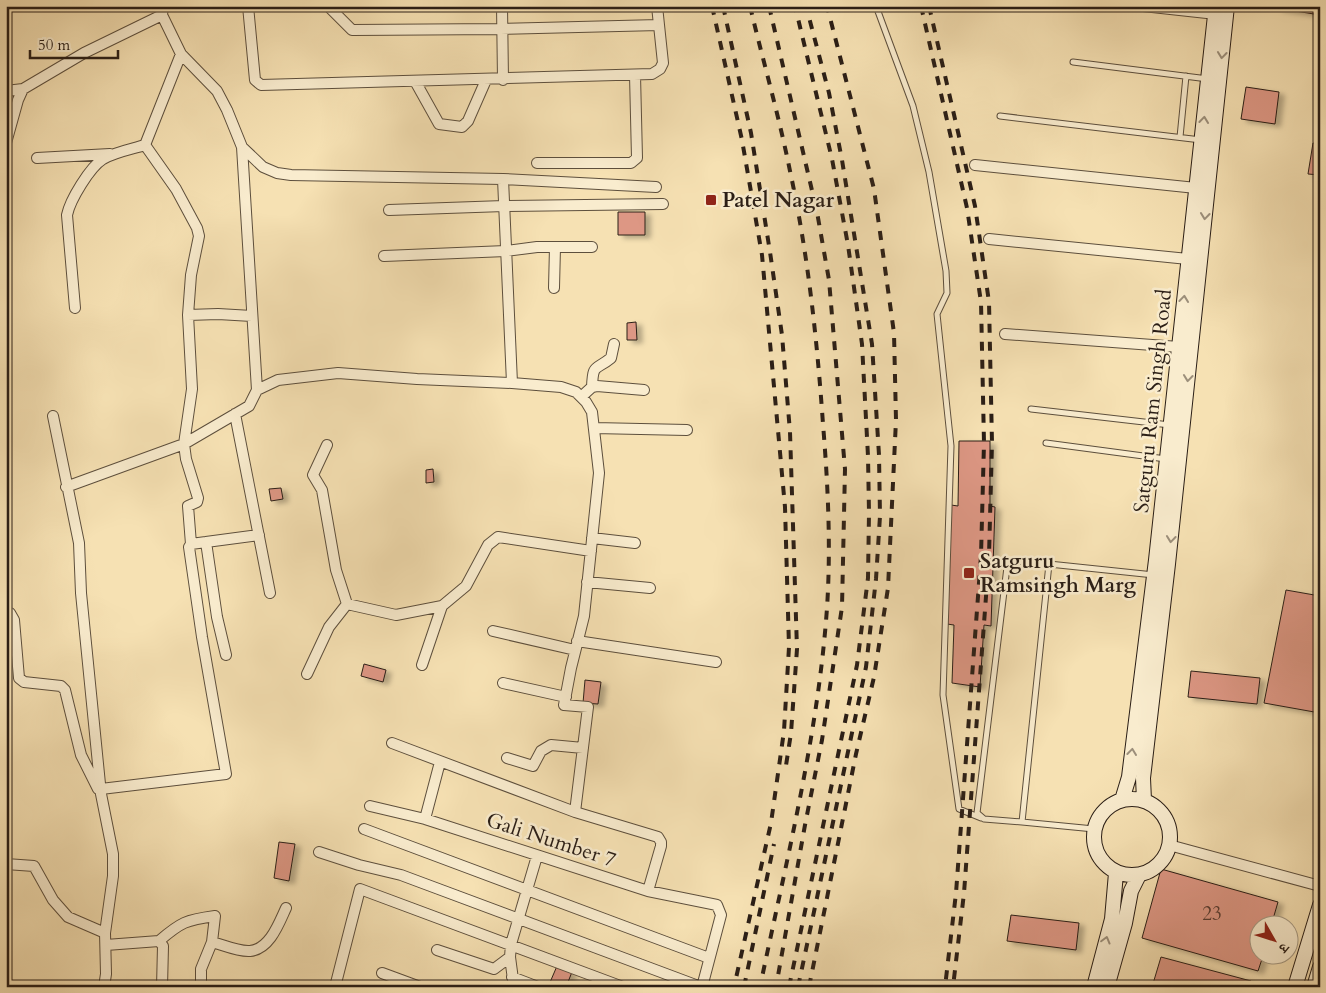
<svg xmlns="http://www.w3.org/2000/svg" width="1326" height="993" font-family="Cardo,'Noto Serif Devanagari',serif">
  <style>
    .building { fill: #dd9784; stroke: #2a1e16; filter: url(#shadow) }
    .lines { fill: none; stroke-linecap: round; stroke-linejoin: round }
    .lane-casing { stroke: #5d4f3d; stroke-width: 7 }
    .street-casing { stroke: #5d4f3d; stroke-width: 12 }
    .secondary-casing { stroke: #2a1e16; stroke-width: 16 }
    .lane { stroke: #f9ecce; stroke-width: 5 }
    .street { stroke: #f9ecce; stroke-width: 10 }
    .secondary { stroke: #f9ecce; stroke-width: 14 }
    .rail { stroke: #2a1e16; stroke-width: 4; stroke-dasharray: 9 9; stroke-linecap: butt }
    .oneway { stroke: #9c8f7b }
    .poi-dot { fill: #8f2418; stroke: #f9ecce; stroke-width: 2 }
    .labels { text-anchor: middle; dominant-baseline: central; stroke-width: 5; stroke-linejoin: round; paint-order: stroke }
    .number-label { font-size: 19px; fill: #573c32 }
    .poi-label { font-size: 21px; font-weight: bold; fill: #2a1e16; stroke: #f9ecce; text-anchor: start }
    .street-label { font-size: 21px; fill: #2a1e16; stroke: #f9ecce }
  </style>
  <defs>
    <filter id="shadow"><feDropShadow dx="5.5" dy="3" stdDeviation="2.5" flood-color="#0004"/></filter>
  </defs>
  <rect width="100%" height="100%" fill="#f6e1b3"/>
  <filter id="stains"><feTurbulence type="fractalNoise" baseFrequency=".004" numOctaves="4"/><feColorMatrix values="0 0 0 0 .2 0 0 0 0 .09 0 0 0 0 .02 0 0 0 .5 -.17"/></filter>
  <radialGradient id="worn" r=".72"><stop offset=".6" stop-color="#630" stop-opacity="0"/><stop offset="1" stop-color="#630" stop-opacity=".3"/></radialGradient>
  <path class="building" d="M1277 6H1320V15L1277 8Z
    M1246 87 1279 92 1275 124 1241 119Z
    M1313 143 1320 144V175L1308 174Z
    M618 212H645V235H618Z
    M636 322 637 340H627V323Z
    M959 441H990V506L995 507 991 626 984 625 980 687 952 683 954 625 947 624 951 505 958 506Z
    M433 469 434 482 426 483V470Z
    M281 488 283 499 271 501 269 489Z
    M1286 590 1320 596V713L1264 703Z
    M364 664 386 670 383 682 361 676Z
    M1191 671 1260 678 1257 704 1188 697Z
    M585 680 601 682 598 704 583 703Z
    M279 842 295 844 289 881 274 878Z
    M1161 869 1278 902 1271 926H1258V956H1263L1258 971 1142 938Z
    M1011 915 1079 923 1076 950 1007 941Z
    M1161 957 1251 981 1250 987H1152Z
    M557 966 572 972 566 987H548Z"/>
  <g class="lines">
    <defs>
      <path id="lane" d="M876 6 913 106 929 172 946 271 947 293 937 314 951 446 943 695 959 809 981 818
        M1073 62 1208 79
        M1000 116 1201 140
        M1180 137 1186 76
        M1031 409 1170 425
        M1046 443 1166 459
        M1022 822 984 819 977 813 1007 567 1017 561 1049 564
        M1094 829 1022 822 1049 564 1154 575"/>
      <path id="street" d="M163 6 162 15 181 54 217 91 227 110 242 147 263 167 277 173 291 175 503 179 512 383 561 387 576 392 586 402 592 412 599 473 584 616 571 668 564 705 588 707 575 812 658 837 661 842V846L648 891
        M248 6 255 80 261 85 652 74 660 69 663 63 657 6
        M328 6 352 30 501 29 659 25
        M502 6 503 80
        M1143 6 1216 14
        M415 81 439 124 462 127 468 121 486 80
        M6 91 23 89
        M6 143 18 100 23 89 84 53 162 15
        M145 145 176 189 197 228 199 236 191 275 188 315 192 389 184 444 249 406 257 390
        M242 147 257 390 278 380 338 373 417 379 512 383
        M37 158 110 154
        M537 163H631L637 158 635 75
        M975 165 1196 188
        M503 179 656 187
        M389 210 504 206 663 204
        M989 239 1188 259
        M384 256 506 251 537 247H592
        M554 288 555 247
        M75 308 67 215C70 200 90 167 103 159 115 152 132 149 145 145L181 54
        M188 315 218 314 252 316
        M1005 334 1179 347
        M592 387C593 363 595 371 611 358L614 344
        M581 397 592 387 597 386 644 390
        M235 414 270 593
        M53 416 79 543 81 593 101 794 113 854V876L105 933 106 974 104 987
        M594 428 687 430
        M327 445 313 475 322 490 336 570 347 604
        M66 487 184 444 186 459 198 498 197 502 188 506 191 544
        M592 538 635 543
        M206 542 217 617 226 655
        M587 582 650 588
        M6 612 10 613 14 620 19 678 24 682 61 686 65 690 81 755 98 789
        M493 631 575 650
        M577 641 716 662
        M422 665 442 606
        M307 674 329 627 347 604 396 615 442 606 466 586 488 545 498 537 591 551
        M503 683 566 697
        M392 743 575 812
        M507 758 533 766 541 751 551 745 583 748
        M101 789 226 774 202 637 189 547 191 544 259 535
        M370 806 425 819 648 891 717 905 721 915 702 987
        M425 819 440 762
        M364 829 709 958
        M1169 845 1320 886
        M319 852 359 865 401 875 701 987
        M6 864 34 866 53 900 68 917 105 933
        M159 941C181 922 186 920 215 916L212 942 201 969V987
        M212 942C223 945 239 952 250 951 270 949 279 923 286 908
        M106 945 159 941 163 946 162 987
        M437 950 494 969 510 957
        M382 973 420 987
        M512 977 538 987
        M335 987 360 889 623 987
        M514 987 510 957 511 944 537 856"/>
      <path id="secondary" d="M1094 837a38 38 0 1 1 76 0a38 38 0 1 1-76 0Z
        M1122 800 1129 777 1156 560 1216 6
        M1144 800 1143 778 1168 564 1227 6
        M1094 987 1112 919 1116 873
        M1107 987 1125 923 1131 891 1139 875
        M1295 987 1320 905
        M1314 987 1320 967"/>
    </defs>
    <use href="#lane" class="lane-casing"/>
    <use href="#street" class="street-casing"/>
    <use href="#secondary" class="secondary-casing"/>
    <use href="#lane" class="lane"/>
    <use href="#street" class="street"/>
    <use href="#secondary" class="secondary"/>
    <path class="rail" d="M712 6 742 140 762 255 785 507 789 647 784 731 771 823 734 987
      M723 6 751 133 770 252 782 335 790 432 797 649 791 733 785 772
      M750 6C763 61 779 116 790 171 808 254 817 339 823 424 828 485 831 547 827 608 818 736 786 862 760 987
      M769 6 817 212 829 280 845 469 842 607 822 740 805 825 776 987
      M921 6 967 208 981 302 984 443 981 556 956 893 945 987
      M929 6 975 206 989 302 992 443 989 556 964 893 953 987
      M744 987 774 844
      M789 987 857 665 868 578 869 513 868 456 862 344 848 245 832 159 795 6
      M798 987 866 667 876 579 880 516 879 455 872 344 842 160 829 93 806 6
      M809 987 856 754 874 677 888 588 896 420 894 333 874 189 827 6"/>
  </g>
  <defs><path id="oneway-chevron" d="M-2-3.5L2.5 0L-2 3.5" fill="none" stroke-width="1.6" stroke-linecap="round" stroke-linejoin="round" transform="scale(1.25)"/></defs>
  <g class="oneway">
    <use href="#oneway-chevron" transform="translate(1222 55) rotate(96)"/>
    <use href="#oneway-chevron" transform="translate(1204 120) rotate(-84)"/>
    <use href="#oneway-chevron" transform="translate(1205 216) rotate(96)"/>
    <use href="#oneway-chevron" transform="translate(1184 299) rotate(-84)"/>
    <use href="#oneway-chevron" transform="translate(1188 378) rotate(96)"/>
    <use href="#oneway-chevron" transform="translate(1171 539) rotate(96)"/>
    <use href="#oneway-chevron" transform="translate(1132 752) rotate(-83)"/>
    <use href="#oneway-chevron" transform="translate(1106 940) rotate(-75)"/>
  </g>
  <g class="poi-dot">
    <rect x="705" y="194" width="12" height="12" rx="2.5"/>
    <rect x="963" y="567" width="12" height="12" rx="2.5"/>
  </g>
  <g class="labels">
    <g class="number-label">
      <text x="1212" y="914">23</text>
    </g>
    <g class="poi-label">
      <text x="722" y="200">Patel Nagar</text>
      <text x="980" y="561">Satguru<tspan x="980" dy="24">Ramsingh Marg</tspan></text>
    </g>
    <g class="street-label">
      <text transform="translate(1153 401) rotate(-84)">Satguru Ram Singh Road</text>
      <text transform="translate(551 840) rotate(18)">Gali Number 7</text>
    </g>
  </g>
  <rect width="1326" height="993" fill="none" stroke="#f6e1b3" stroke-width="25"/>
  <rect x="8" y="8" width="1311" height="978" fill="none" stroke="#2a1e16" stroke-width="2.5"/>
  <rect x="12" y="12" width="1301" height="968" fill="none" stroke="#2a1e16"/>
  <g transform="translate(1274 940) rotate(129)"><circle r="24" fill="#f9ecce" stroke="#a69a84"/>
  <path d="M0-4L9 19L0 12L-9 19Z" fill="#8f2418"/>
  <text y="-8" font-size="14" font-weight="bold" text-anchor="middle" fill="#2a1e16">उ</text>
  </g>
  <path d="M30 50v8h88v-8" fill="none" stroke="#2a1e16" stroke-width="2.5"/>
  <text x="38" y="50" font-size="15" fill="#2a1e16" stroke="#f9ecce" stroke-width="4" paint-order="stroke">50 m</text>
  <rect width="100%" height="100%" filter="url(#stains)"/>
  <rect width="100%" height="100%" fill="url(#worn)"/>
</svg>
